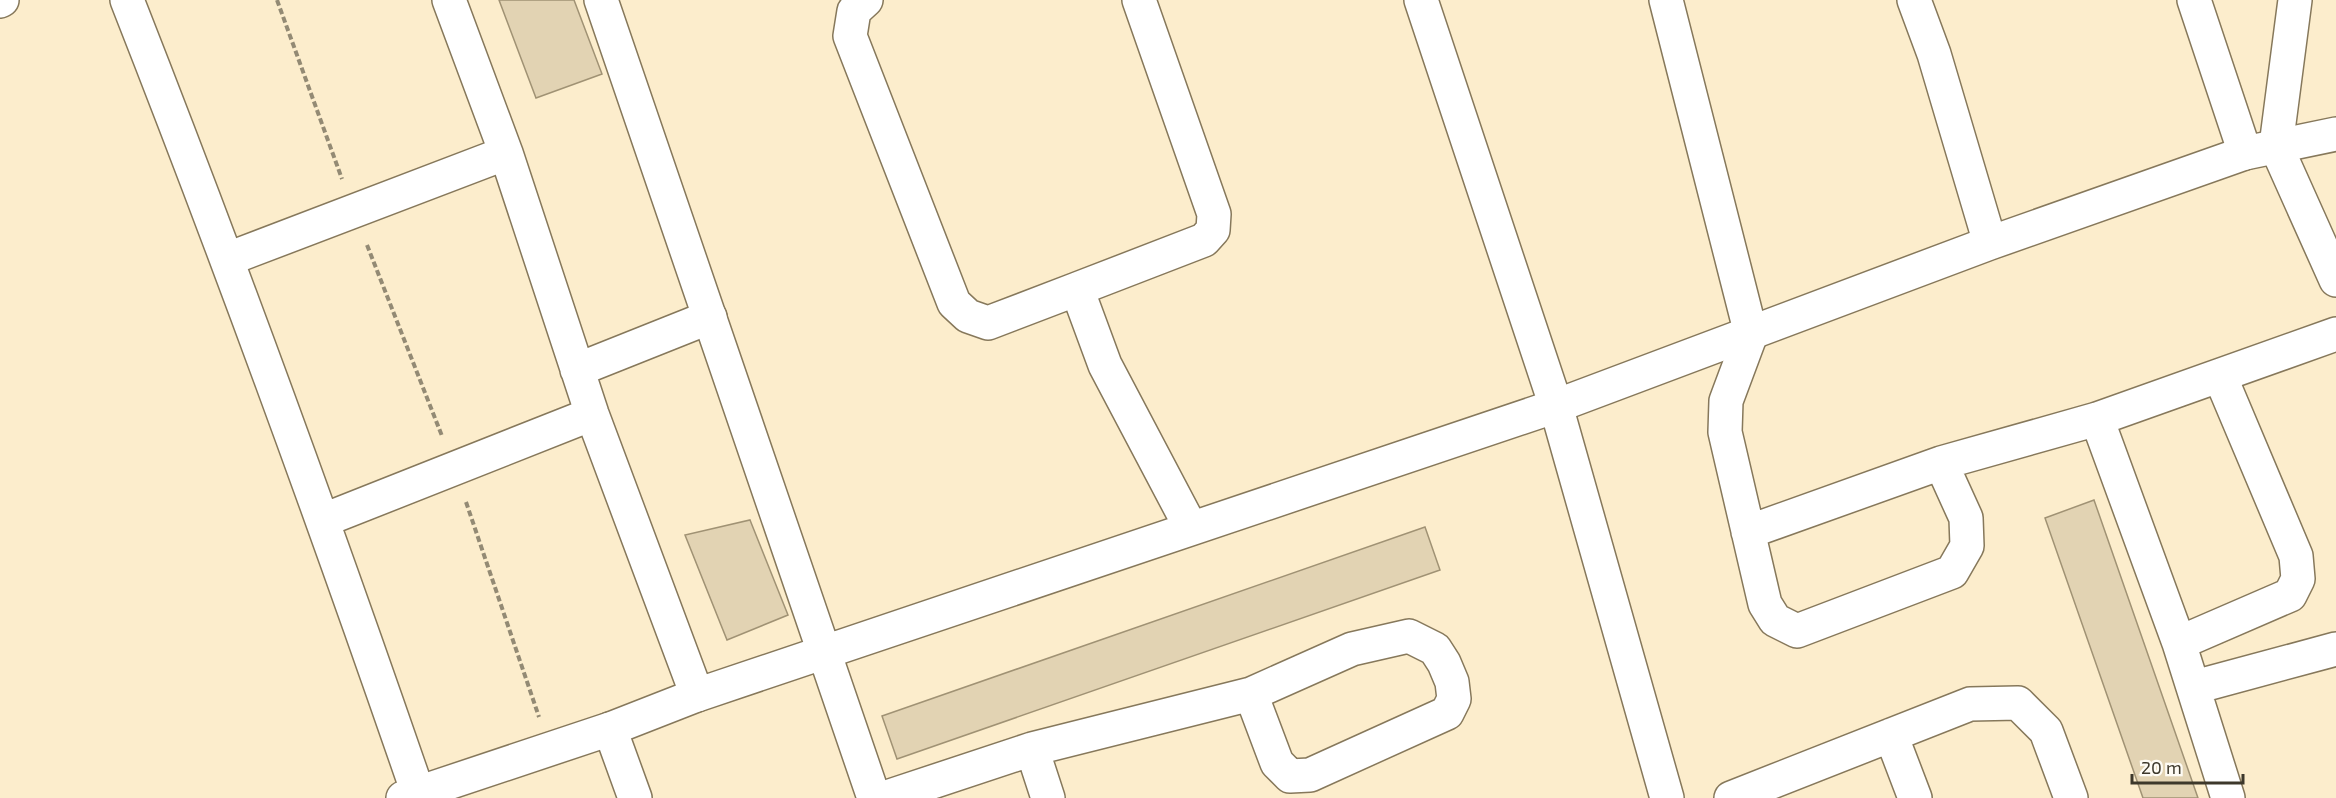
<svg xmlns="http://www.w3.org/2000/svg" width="2336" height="798" font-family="'Exo 2',sans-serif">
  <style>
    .building { fill: #e2d3b3; stroke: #a09274; stroke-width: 1.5 }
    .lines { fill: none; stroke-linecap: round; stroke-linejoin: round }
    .minor-casing { stroke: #86785b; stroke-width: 36 }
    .tertiary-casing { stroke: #86785b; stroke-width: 36 }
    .path { stroke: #938a74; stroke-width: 4; stroke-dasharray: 6 3; stroke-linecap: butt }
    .minor { stroke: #fff; stroke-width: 33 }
    .tertiary { stroke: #fff; stroke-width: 33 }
  </style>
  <rect width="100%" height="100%" fill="#fcedcc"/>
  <path class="building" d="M499 0H574L602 74 536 98Z
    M2094 500 2198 798H2143L2045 518Z
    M750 520 788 615 727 640 685 535Z
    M1425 527 1440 570 897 759 882 716Z"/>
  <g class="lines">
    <defs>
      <path id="minor" d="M127 0C230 262 326 526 418 793
        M449 0 506 153 592 414 697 695
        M866 0 854 11 850 36 954 303 968 316 988 323 1077 289 1105 365 1191 528
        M1421 0 1556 406 1667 798
        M1666 0 1751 334 1726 401 1725 432 1765 604 1775 620 1797 631 1952 572 1967 546 1966 518 1941 463
        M2194 0 2245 153
        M2295 0 2276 146 2336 280
        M228 259 506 153
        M1077 289 1204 240 1213 230 1214 214 1139 0
        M577 370 710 317
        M2097 419 2179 643 2228 798
        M324 520 592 414
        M1748 532 1941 463 2097 419 2336 334
        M2179 643 2290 595 2298 579 2296 556 2220 376
        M2195 687 2336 649
        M610 729 635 798
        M1891 735 1915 798
        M1032 749 1048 798
        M884 798 1032 749 1251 694 1352 649 1409 636 1435 649 1444 663 1452 682 1454 699 1447 713 1310 775 1290 776 1277 763 1251 694
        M1731 798 1970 704 2018 703 2046 731 2071 798"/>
      <path id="tertiary" d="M601 0 874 798
        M1914 0 1934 54 1990 243
        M0 1 2 0
        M403 798 610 729 697 695 1556 406 1990 243 2245 153 2336 134"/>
    </defs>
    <use href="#minor" class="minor-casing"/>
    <use href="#tertiary" class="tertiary-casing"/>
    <path class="path" d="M277 0 342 179
      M367 245 442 436
      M466 502 539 717"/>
    <use href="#minor" class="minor"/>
    <use href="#tertiary" class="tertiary"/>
  </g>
  <path d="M2132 774v9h111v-9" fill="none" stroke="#3d382b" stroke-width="3"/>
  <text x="2141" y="774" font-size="18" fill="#3d382b" stroke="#fefbf4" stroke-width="4.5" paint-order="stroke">20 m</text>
</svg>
